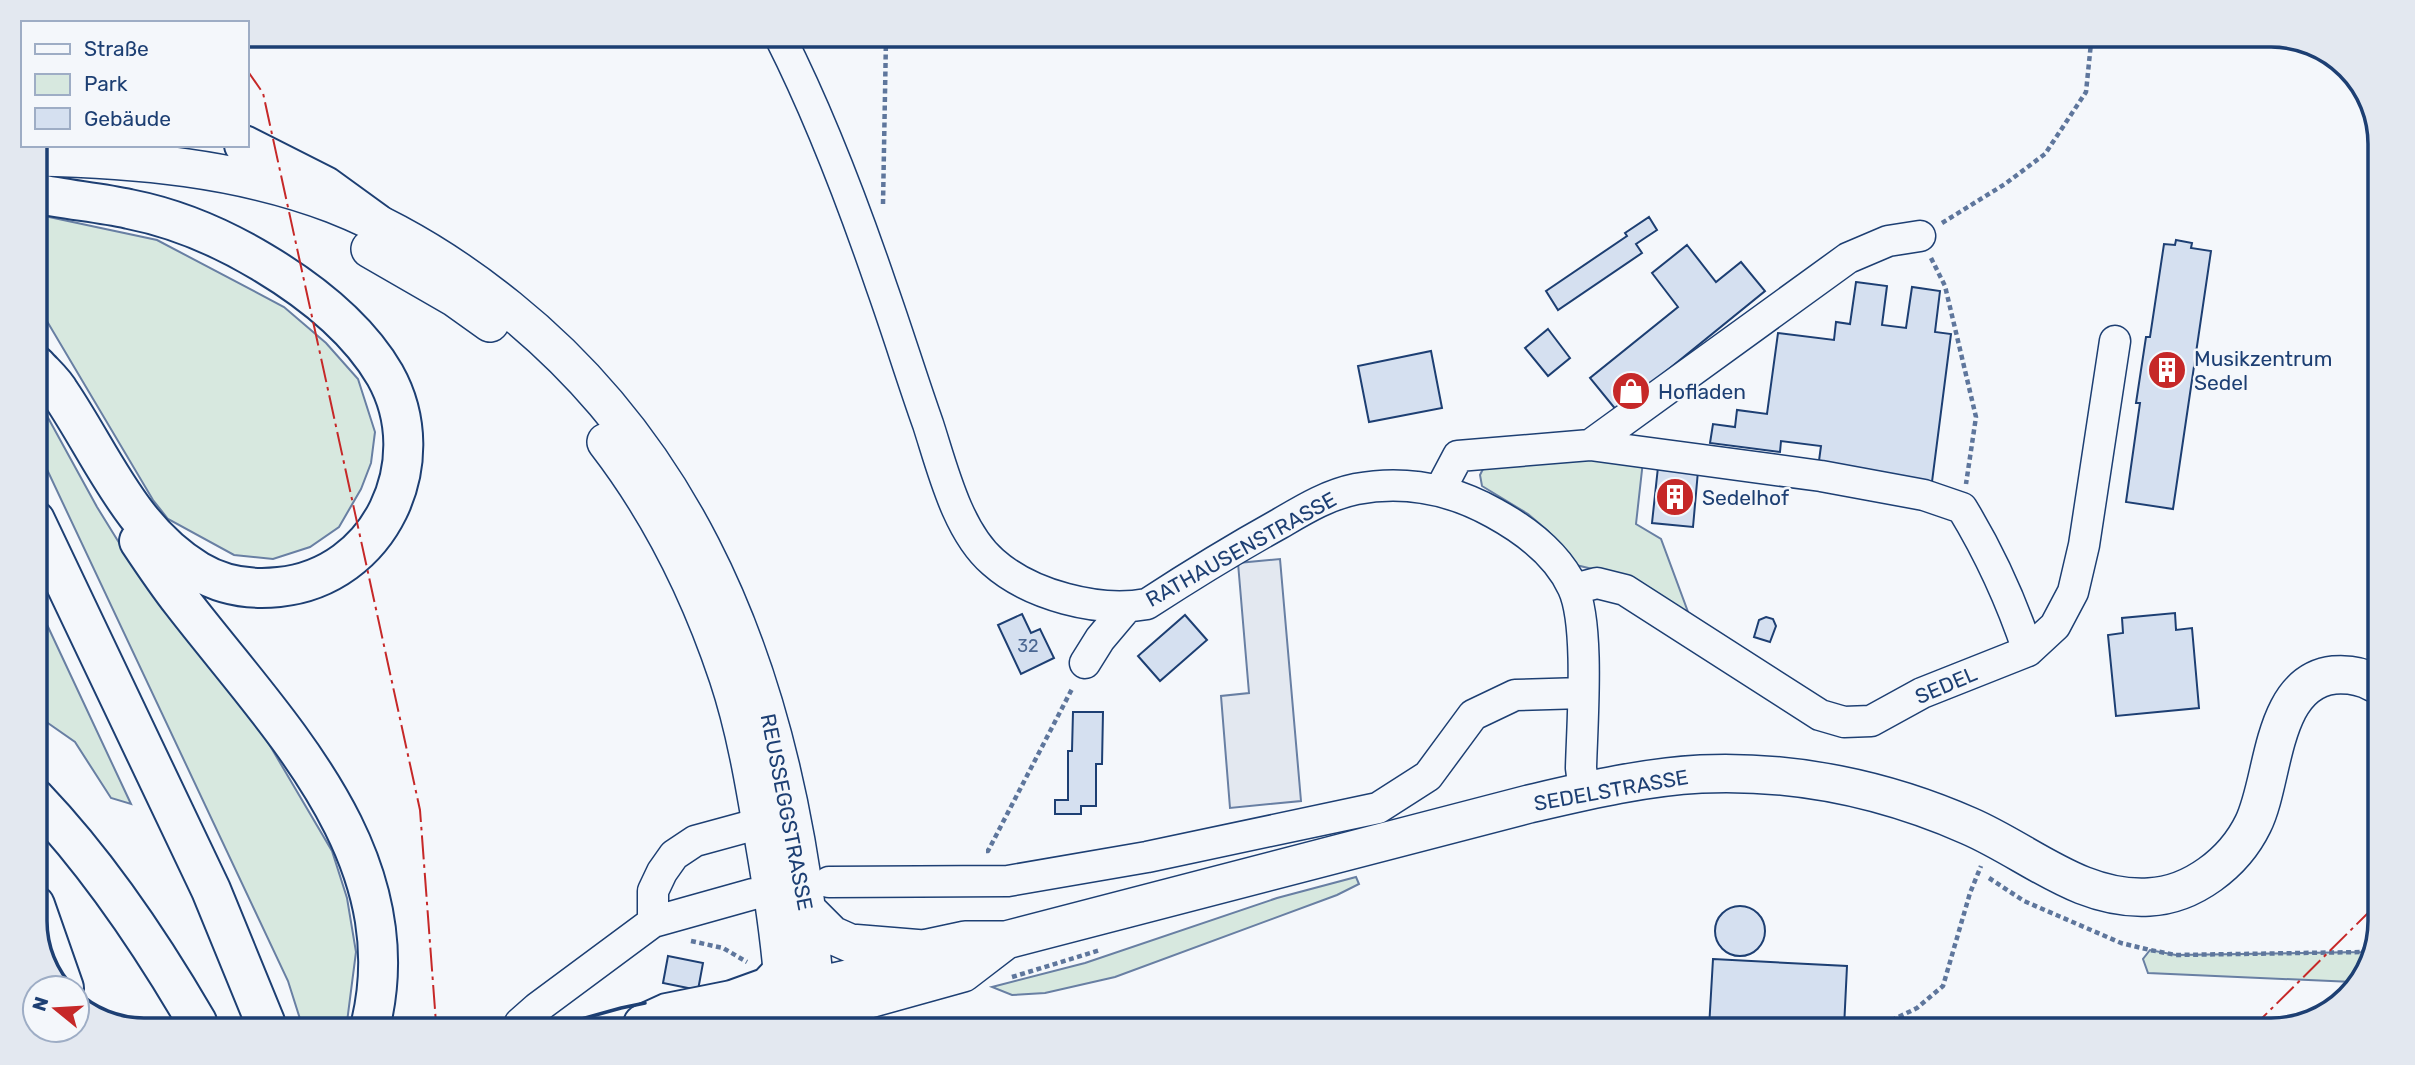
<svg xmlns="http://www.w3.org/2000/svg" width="2415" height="1065" font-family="Rubik,sans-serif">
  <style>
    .green { fill: #d7e8df; stroke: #687fa3; stroke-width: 2 }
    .parking { fill: #e3e8f0; stroke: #687fa3; stroke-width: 2 }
    .building { fill: #d5e0f0; stroke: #1d3f73; stroke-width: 2 }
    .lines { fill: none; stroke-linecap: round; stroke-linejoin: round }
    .minor-casing { stroke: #1d3f73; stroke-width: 33 }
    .major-casing { stroke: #1d3f73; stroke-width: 40 }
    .highway-casing { stroke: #1d3f73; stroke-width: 42 }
    .path { stroke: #5e769c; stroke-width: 4.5; stroke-dasharray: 5 3.5; stroke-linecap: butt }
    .minor { stroke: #f4f7fb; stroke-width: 30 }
    .major { stroke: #f4f7fb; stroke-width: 37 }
    .highway { stroke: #f4f7fb; stroke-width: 38 }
    .wall { stroke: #1d3f73; stroke-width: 3.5 }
    .power { stroke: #c62828; stroke-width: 2; stroke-dasharray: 24 5 3.5 5; stroke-linecap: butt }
    .labels { text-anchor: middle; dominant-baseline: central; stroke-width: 5; stroke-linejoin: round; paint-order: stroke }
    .number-label { font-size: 18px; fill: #4b6792 }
    .poi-label { font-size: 21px; fill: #1d3f73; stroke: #f4f7fb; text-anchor: start }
    .street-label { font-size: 21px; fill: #1d3f73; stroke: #f4f7fb }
    .rim { fill: none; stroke: #1d3f73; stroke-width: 3.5 }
  </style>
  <rect width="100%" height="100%" fill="#f4f7fb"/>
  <path class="green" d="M35 214 157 240 284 307 326 343 358 379 375 432 371 463 361 489 339 527 310 547 273 559 234 555 168 519 153 500 35 301Z
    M35 394 97 507 126 554 259 727 332 851 347 898 356 952 347 1022H301L288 981 35 444Z
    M1571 457 1643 461 1636 524 1661 539 1691 620 1609 573 1576 565 1548 531 1528 514 1482 486 1480 475 1484 467Z
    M35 599 131 804 111 798 75 742 35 714Z
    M1356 877 1359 884 1337 895 1115 977 1045 993 1012 995 992 987 1085 963 1277 898Z
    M2372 932V963L2354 984 2353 982 2148 973 2143 959 2150 950 2176 955 2362 952Z"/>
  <path class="parking" d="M1280 559 1301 801 1230 808 1221 696 1249 693 1238 563Z"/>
  <path class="building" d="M1649 217 1657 230 1636 244 1642 253 1558 310 1546 291 1627 236 1625 233Z
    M2176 240 2192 243 2191 248 2211 251 2173 509 2126 502 2140 403H2136L2146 337H2150L2164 244 2175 245Z
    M1687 245 1716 282 1741 262 1765 291 1617 411 1590 378 1678 307 1652 273Z
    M1856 282 1887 286 1882 325 1906 328 1912 287 1940 291 1935 332 1951 334 1932 482 1818 468 1821 446 1781 441 1780 452 1710 443 1713 424 1735 427 1737 410 1767 414 1778 333 1834 340 1836 322 1850 324Z
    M1548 329 1570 358 1548 376 1525 348Z
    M1431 351 1442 408 1369 422 1358 366Z
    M1658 467 1698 471 1693 527 1652 523Z
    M2175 613 2176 630 2192 628 2199 708 2116 716 2108 635 2123 633 2122 618Z
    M1022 614 1031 633 1040 629 1054 658 1021 674 998 625Z
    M1185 615 1207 640 1160 681 1138 656Z
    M1766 617 1773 619 1776 626 1770 642 1754 637 1759 620Z
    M1073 712H1103L1102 764H1096V806H1081V814H1055V800H1068V751H1072Z
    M1715 931a25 25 0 1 1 50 0a25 25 0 1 1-50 0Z
    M668 956 703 963 698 990 663 983Z
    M1713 959 1847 966 1844 1028H1709Z"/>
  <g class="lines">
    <defs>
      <path id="minor" d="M780 37C821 118 853 203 882 288 898 333 912 379 928 424 942 467 957 531 993 562 1030 595 1098 613 1147 604 1190 576 1234 549 1279 524 1303 510 1327 495 1356 489 1404 480 1451 489 1494 513 1525 530 1558 555 1573 588 1590 624 1582 725 1581 768L1584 791
        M1590 445 1848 258 1888 241 1920 236
        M1440 490 1458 456 1590 445 1821 476 1924 495 1962 508C1990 554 2011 600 2028 651
        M1574 589 1597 583 1625 590 1820 715 1844 722 1871 721 1922 693 2028 651 2055 626 2073 592 2084 545 2115 341
        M1085 663 1100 639 1127 607
        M829 882 1008 881 1147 857 1378 808 1428 776 1473 715 1515 695 1583 693
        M653 922V891L662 872 674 855 695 841 761 823
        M520 1023 537 1008 653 922 753 894"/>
      <path id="major" d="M35 157C136 159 238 168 333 204 397 229 456 266 508 308 677 444 759 632 796 841 807 902 814 963 817 1024
        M370 249 455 298 490 323
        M606 442C660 512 700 593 728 677 747 734 756 794 766 853 774 900 781 948 784 995
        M807 910 832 935 850 943 923 949
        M793 1013 844 1006 963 973 1006 940
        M785 1015 806 994 821 985 886 970 923 949 965 940H1006L1529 804C1585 791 1643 777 1701 774 1793 770 1885 789 1969 826 2029 852 2080 901 2149 897 2192 895 2234 863 2253 824 2275 780 2270 682 2334 675 2348 674 2362 676 2374 683"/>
      <path id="highway" d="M244 145 325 186 376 223
        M35 193C66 200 98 202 129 209 175 218 222 238 262 262 309 290 357 327 385 375 434 462 380 577 279 587 251 590 223 586 198 571 130 530 102 455 60 393 54 382 44 374 36 365
        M35 520 211 890 265 1022
        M139 541C153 562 167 583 182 602 276 724 411 854 371 1023
        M35 798C99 865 151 943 197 1022
        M35 905 64 988
        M714 1022 785 1015
        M643 1024 667 1013 732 1000 768 987 795 958 810 937"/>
    </defs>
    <use href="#minor" class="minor-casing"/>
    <use href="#major" class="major-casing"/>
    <use href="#highway" class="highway-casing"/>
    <path class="path" d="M883 204 886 38
      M1942 223 2005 184 2045 154 2086 92 2091 43
      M1931 258 1945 286 1976 417 1966 484
      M986 851H988L1073 687
      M1989 878 2024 901 2121 943 2150 950 2176 955 2363 952 2372 932
      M691 941 723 948 747 962
      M1012 977 1100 950
      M1876 1028 1917 1008 1943 986 1970 893 1981 866"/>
    <use href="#minor" class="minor"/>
    <use href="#major" class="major"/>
    <use href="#highway" class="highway"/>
    <path class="wall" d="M567 1023 621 1008 645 1003"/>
    <path class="power" d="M247 70 263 93 420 810 436 1023
      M2250 1030 2372 909"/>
  </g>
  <defs>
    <symbol id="building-disc" viewBox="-11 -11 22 22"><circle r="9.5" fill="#c62828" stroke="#f4f7fb"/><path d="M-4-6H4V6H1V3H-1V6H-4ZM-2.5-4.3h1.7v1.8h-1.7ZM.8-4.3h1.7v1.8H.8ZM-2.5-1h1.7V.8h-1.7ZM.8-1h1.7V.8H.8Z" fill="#fff"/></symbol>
    <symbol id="shop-disc" viewBox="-11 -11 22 22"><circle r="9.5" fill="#c62828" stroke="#f4f7fb"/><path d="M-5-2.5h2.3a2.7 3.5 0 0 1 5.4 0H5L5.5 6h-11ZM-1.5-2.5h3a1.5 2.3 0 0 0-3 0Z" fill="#fff"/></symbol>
  </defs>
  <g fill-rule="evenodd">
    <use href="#building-disc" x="2145" y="348" width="44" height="44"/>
    <use href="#shop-disc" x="1609" y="369" width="44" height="44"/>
    <use href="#building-disc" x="1653" y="475" width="44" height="44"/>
  </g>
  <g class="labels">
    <g class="number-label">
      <text x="1028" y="646">32</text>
    </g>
    <g class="poi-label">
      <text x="2194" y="358">Musikzentrum<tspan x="2194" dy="24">Sedel</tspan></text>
      <text x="1658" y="391">Hofladen</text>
      <text x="1702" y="497">Sedelhof</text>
    </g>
    <g class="street-label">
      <text transform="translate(1241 549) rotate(-29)">RATHAUSENSTRASSE</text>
      <text transform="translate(1946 685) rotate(-23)">SEDEL</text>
      <text transform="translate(1611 790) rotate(-10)">SEDELSTRASSE</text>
      <text transform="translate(787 812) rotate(79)">REUSSEGGSTRASSE</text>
    </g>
  </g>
  <path d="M0 0H2415V1065H0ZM144 47H2271A97 97 0 0 1 2368 144V921A97 97 0 0 1 2271 1018H144A97 97 0 0 1 47 921V144A97 97 0 0 1 144 47Z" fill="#e3e8f0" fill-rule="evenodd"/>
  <path class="rim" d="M144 47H2271A97 97 0 0 1 2368 144V921A97 97 0 0 1 2271 1018H144A97 97 0 0 1 47 921V144A97 97 0 0 1 144 47Z"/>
  <rect x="21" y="21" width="228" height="126" fill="#f4f7fb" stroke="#9eadc5" stroke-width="2"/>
  <rect x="35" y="44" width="35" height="10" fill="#f4f7fb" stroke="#9eadc5" stroke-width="2"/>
  <text x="84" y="56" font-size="21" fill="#1d3f73">Straße</text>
  <rect x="35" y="74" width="35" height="21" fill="#d7e8df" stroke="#9eadc5" stroke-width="2"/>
  <text x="84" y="91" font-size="21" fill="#1d3f73">Park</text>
  <rect x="35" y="108" width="35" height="21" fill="#d5e0f0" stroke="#9eadc5" stroke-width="2"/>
  <text x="84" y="126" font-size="21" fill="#1d3f73">Gebäude</text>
  <g transform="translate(56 1009) rotate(288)"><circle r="33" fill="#f4f7fb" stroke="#9eadc5" stroke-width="2"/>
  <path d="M0-5L12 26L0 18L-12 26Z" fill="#c62828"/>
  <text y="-10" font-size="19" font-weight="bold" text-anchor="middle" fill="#1d3f73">N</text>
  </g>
</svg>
